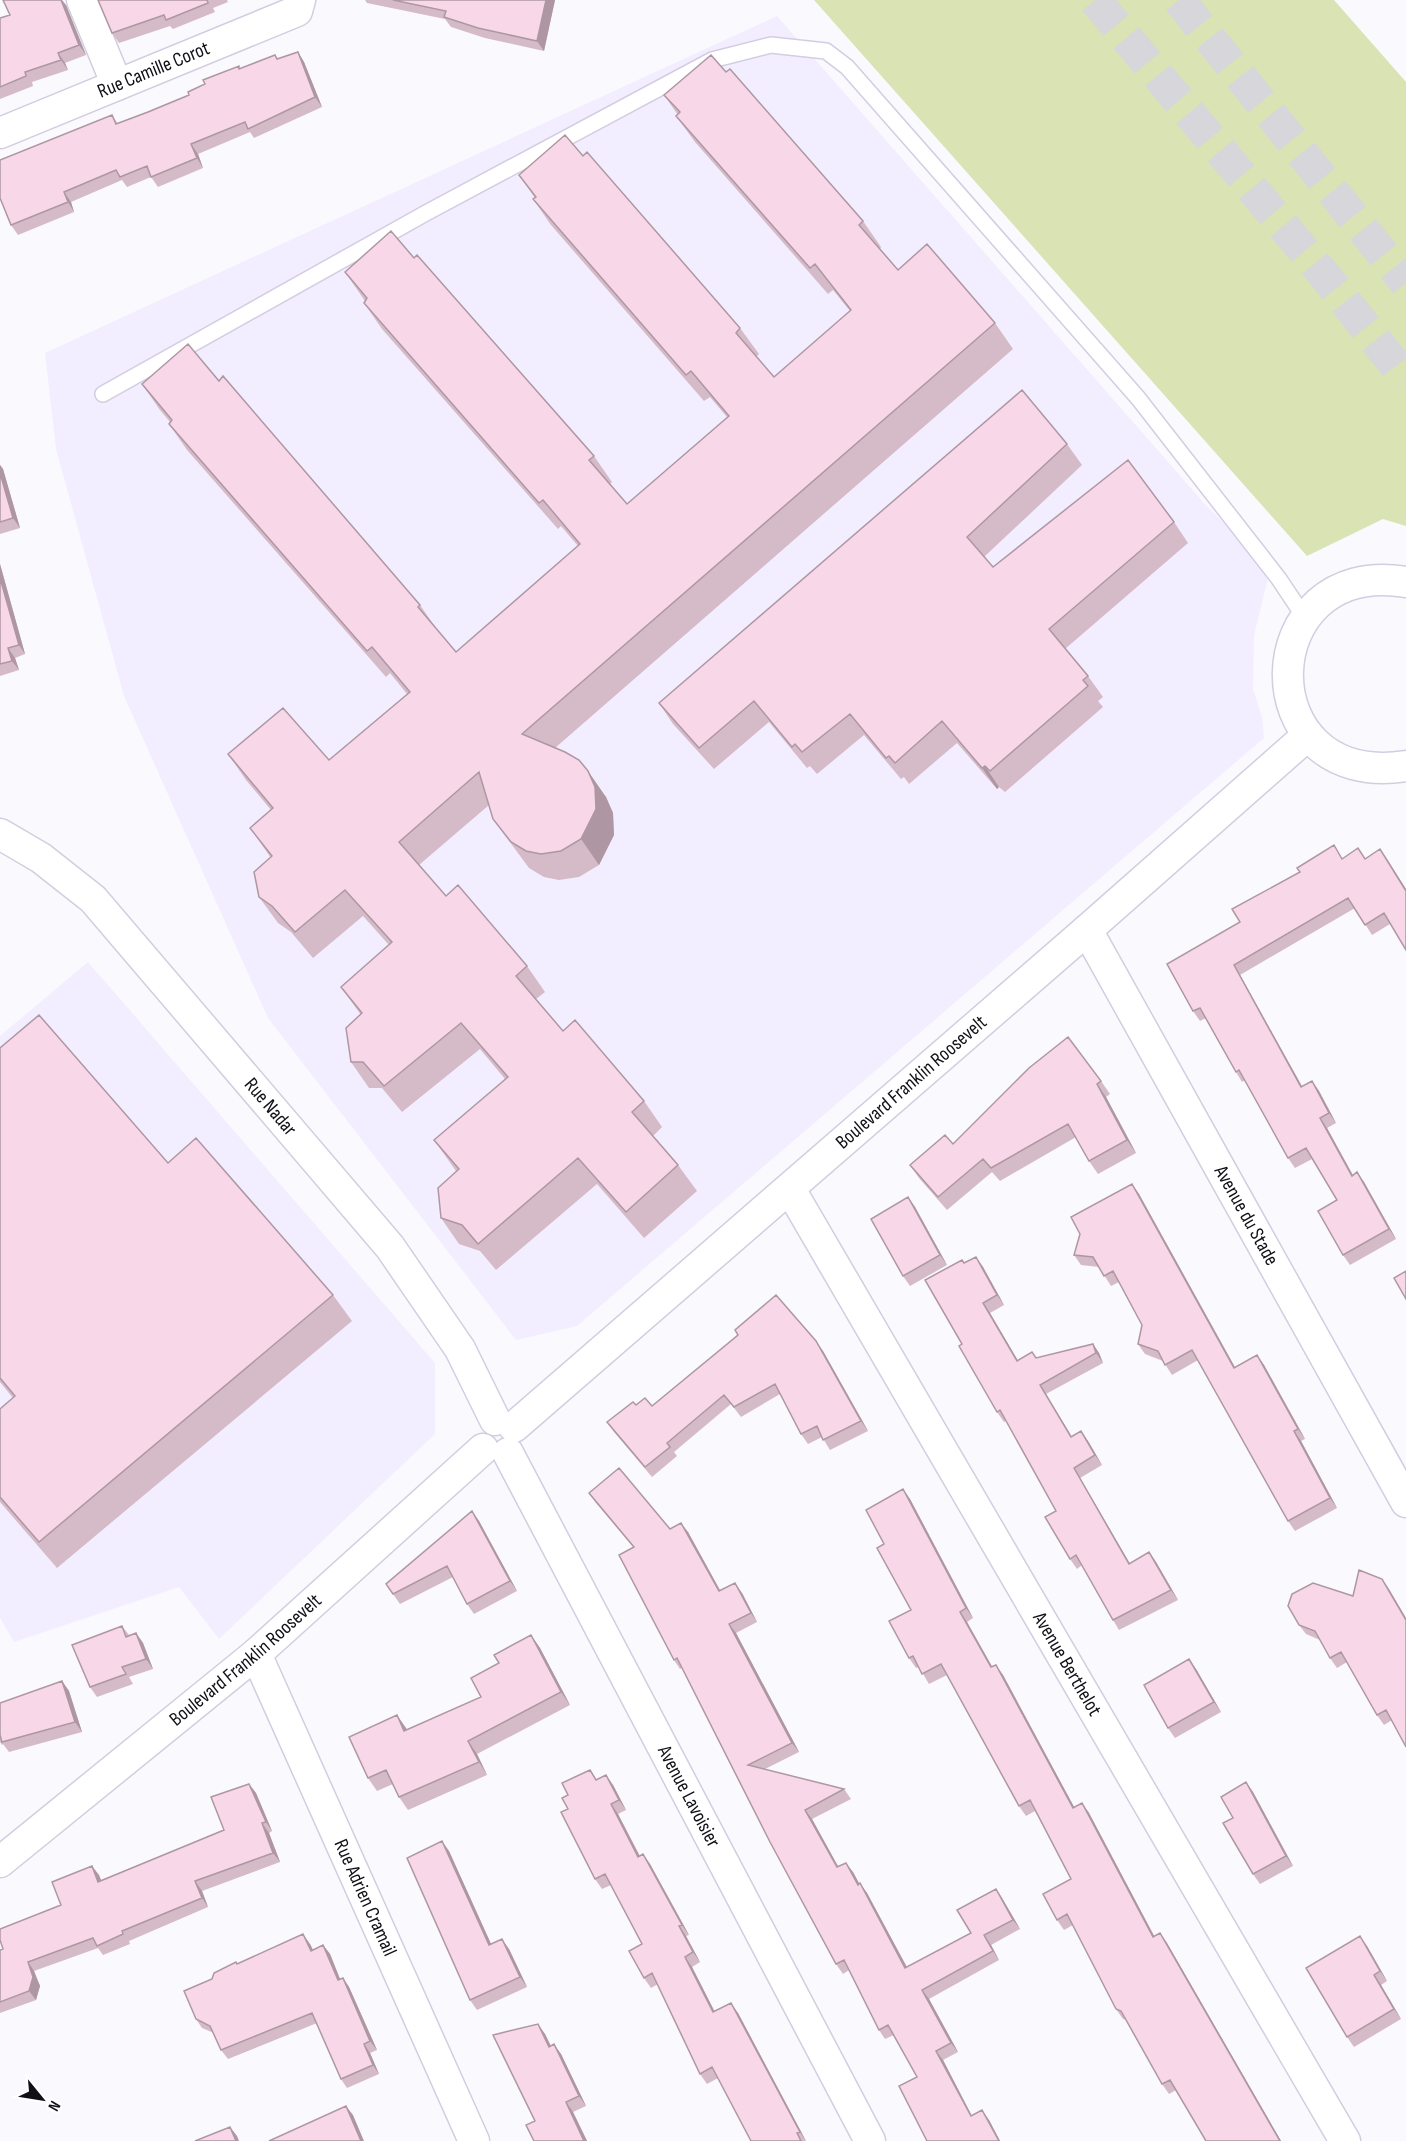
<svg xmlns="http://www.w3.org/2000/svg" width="1406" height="2141" font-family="'Sofia Sans Condensed',sans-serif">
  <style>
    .built { fill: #f3eeff }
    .green { fill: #d9e3b4 }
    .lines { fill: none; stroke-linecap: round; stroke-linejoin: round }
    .motorway-tunnel { stroke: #d7d6da; stroke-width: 33; stroke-dasharray: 33 16; stroke-linecap: butt }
    .service-casing { stroke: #d3cde1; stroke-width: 18 }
    .minor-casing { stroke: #d3cde1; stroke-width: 33 }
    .service { stroke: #fff; stroke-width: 15 }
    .minor { stroke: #fff; stroke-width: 30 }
    .wall { fill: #d5bac8 }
    .shaded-wall { fill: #ae97a2 }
    .building { fill: #f8d8e8; stroke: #ae97a2; stroke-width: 1.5 }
    .labels { text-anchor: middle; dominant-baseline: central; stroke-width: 5; stroke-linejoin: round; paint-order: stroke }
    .street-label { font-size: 20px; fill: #121016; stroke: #fff }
  </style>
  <rect width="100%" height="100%" fill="#faf9fd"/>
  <path class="built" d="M777 16 1204 503 1270 570 1254 635 1253 689 1262 717 1264 738 577 1326 516 1340 268 1018 124 696 56 449 45 353Z
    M88 962 435 1363V1434L219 1639 179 1587 14 1642 0 1618V1036Z"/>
  <path class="green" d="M814 0H1334L1406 82V526L1383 519 1307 556Z"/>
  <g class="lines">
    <path class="motorway-tunnel" d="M1095 0 1330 282 1406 379
      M1179 0 1406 283"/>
    <defs>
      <path id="service" d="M103 394 426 213 712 60 771 45 826 51 847 67 1138 398 1279 579 1305 618"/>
      <g id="minor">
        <path d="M82 0 117 85"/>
        <path id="s1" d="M0 133 297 11 300 0"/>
        <path d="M1406 582C1251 556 1246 791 1406 766"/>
        <path id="s2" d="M0 834 41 858 93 899 390 1247 460 1349 495 1420"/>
        <path id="s3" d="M1087 930 1406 1502"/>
        <path id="s4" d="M790 1189 1345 2141"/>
        <path id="s5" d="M514 1427 1087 930 1308 735"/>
        <path id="s6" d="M508 1453 870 2141"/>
        <path id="s7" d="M256 1654 474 2141"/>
        <path id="s8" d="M0 1862 256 1654 483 1449"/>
      </g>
    </defs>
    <use href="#service" class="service-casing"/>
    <use href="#minor" class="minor-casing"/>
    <use href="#service" class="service"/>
    <use href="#minor" class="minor"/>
  </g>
  <path class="wall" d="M98 0H227L228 2 213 8 215 12 173 29 170 26 119 43 112 33Z
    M365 0H555L544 51 485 38 451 27 445 19 367 3Z
    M66 5 86 55 65 63 68 70 32 82 33 86 0 99V18L10 15Z
    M298 52 304 62 322 107 254 138 250 132 198 154 203 168 158 187 151 177 127 187 122 180 71 202 74 212 18 235 11 225 112 115 118 124 189 95 241 69 275 55 278 59Z
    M664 95 863 221 881 247 880 249 898 270 995 323 1013 349 555 748 606 797 613 813 614 835 599 865 579 877 559 880 544 877 529 868 493 819 489 805 419 865 446 896 527 966 545 992 536 999 563 1031 644 1101 662 1127 653 1136 678 1165 697 1191 644 1238 597 1184 496 1270 480 1251 459 1244 441 1218 456 1171 434 1140 505 1079 480 1049 402 1112 382 1088H369L351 1062 361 1015 341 987 389 945 363 916 313 958 291 932 278 923 259 897 271 858 250 828 271 810 246 780 228 754 329 760 407 694 390 673 386 677 187 450 169 424 170 422 160 410 142 384 219 381 420 605 438 631 456 652 578 546 561 526 558 529 382 329 364 303 365 301 345 272 414 258 594 456 612 482 610 484 627 504 727 417 710 397 704 401 551 225 533 199 535 198 519 175 583 156 740 328 759 354 756 357 774 377 850 311 833 290 828 294 695 142 676 116 678 115Z
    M1067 444 1082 465 984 557 993 567 1174 522 1188 543 1065 649 1088 676 1103 697 1098 701 1103 707 1005 792 999 787 997 789 957 743 909 784 904 777 901 779 864 735 817 774 810 766 807 768 769 722 714 769 673 724 659 703Z
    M0 465 3 469 20 528 0 534Z
    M0 564 25 654 15 658 19 670 0 676Z
    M1343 858 1387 859 1390 924 1372 935 1355 908 1240 975 1302 1087 1312 1081 1319 1091 1336 1123 1327 1128 1353 1175 1364 1182 1396 1239 1350 1265 1343 1255 1337 1200 1312 1159 1295 1168 1288 1158 1245 1080 1242 1082 1236 1072 1206 1018 1200 1021 1193 1011 1240 922 1300 872Z
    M0 1048 168 1163 333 1295 352 1321 57 1568 0 1502V1409L13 1398 0 1382Z
    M1101 1081 1110 1094 1106 1097 1136 1153 1098 1174 1089 1161 1076 1137 1000 1181 992 1172 947 1210 919 1178 910 1165 953 1144Z
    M1132 1184 1139 1194 1235 1368 1257 1355 1264 1365 1305 1439 1301 1441 1337 1508 1295 1531 1288 1521 1198 1360 1172 1375 1163 1361 1145 1354 1138 1344 1142 1325 1119 1282 1111 1286 1099 1267 1081 1265 1074 1255Z
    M908 1197 915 1207 947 1265 910 1286 903 1276Z
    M976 1257 983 1267 1004 1305 990 1313 1018 1361 1036 1358 1093 1344 1099 1353 1103 1363 1046 1394 1071 1437 1088 1441 1102 1465 1080 1478 1130 1564 1149 1552 1156 1562 1178 1600 1119 1630 1113 1620 1082 1565 1077 1569 1070 1559 1056 1511 1006 1421 1004 1422 997 1412 962 1344 965 1263Z
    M735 1330 823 1351 868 1431 830 1450 822 1437 808 1444 801 1434 780 1394 741 1417 731 1404 674 1452 677 1456 652 1477 614 1432 607 1422 636 1405 652 1406 738 1335Z
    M903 1489 910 1499 973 1618 967 1622 992 1667 1003 1675 1074 1807 1082 1803 1089 1813 1154 1936 1160 1933 1167 1943 1281 2141H1206L1176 2090 1169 2094 1162 2084 1127 2020 1123 2019 1116 2009 1073 1925 1064 1930 1057 1920 1071 1879 1035 1811 1026 1816 1019 1806 947 1675 929 1684 919 1667 916 1668 909 1658 911 1610 884 1544Z
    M589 1493 670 1529 688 1532 720 1591 742 1593 757 1622 736 1633 799 1752 765 1769 844 1789 851 1799 812 1819 838 1867 853 1872 859 1884 867 1893 907 1967 971 1933 996 1889 1002 1898 1020 1929 991 1945 999 1960 929 1999 958 2052 943 2060 972 2116 989 2120 1000 2141H927L917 2077 894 2035 885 2039 879 2030 849 1970 843 1974 836 1964 682 1668 680 1669 674 1660 633 1547 596 1503Z
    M472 1511 479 1521 517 1591 474 1614 467 1604 453 1577 400 1604 386 1584Z
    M1389 1589 1392 1720 1384 1725 1377 1715 1347 1662 1337 1668 1330 1658 1320 1640 1306 1634 1299 1625 1353 1596Z
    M122 1626 129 1635 136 1633 143 1643 153 1669 129 1677 133 1684 97 1697 90 1687Z
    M531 1635 540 1648 570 1705 477 1754 487 1775 408 1810 399 1797 393 1784 377 1791 368 1778 406 1728 407 1730 481 1697 499 1663Z
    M1196 1669 1221 1712 1175 1738 1168 1728Z
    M62 1681 69 1691 82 1732 9 1752 3 1744 2 1745 0 1742V1703Z
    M606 1775 613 1785 626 1810 618 1814 640 1856 643 1854 650 1864 689 1935 686 1936 700 1962 692 1967 714 2011 738 2013 806 2141H751L718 2078 707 2084 700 2074 658 1984 651 1988 644 1978 642 1944 611 1885 602 1889 595 1879 597 1780Z
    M1246 1782 1253 1792 1293 1866 1260 1884 1253 1874 1233 1818Z
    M249 1784 256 1793 272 1831 269 1833 280 1862 202 1891 208 1907 129 1941 130 1944 103 1955 98 1948 34 1971 40 1986 36 2000 0 2013V1950L3 1949 61 1905 99 1875 101 1880 224 1830Z
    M449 1851 491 1944 509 1949 527 1987 477 2010 470 2000Z
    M310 1944 313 1950 323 1945 330 1954 340 1979 343 1978 349 1987 377 2050 370 2053 379 2074 347 2088 341 2079 317 2023 228 2059 221 2050 214 2033 202 2028 196 2019 212 1979 237 1964Z
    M1367 1946 1387 1981 1381 1985 1401 2019 1354 2047 1347 2037Z
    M545 2034 551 2046 561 2054 586 2106 573 2112 587 2141H534L535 2121Z"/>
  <path class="shaded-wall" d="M61 0H62L66 5 86 55 79 45Z
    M546 0H555L544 51 537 41Z
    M298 52 304 62 322 107 315 97Z
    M58 53 65 63 68 70 61 60Z
    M191 144 198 154 203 168 197 158Z
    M64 192 71 202 74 212 68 202Z
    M0 465 3 469 20 528 13 518 0 473Z
    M0 564 25 654 19 645 0 578Z
    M8 648 15 658 19 670 12 661Z
    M985 766 999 787 997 789 982 768Z
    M588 771 606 797 613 813 614 835 599 865 581 839Z
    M1380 849 1387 859 1406 889V891Z
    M1234 965 1240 975 1308 1097 1301 1087Z
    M1312 1081 1319 1091 1336 1123 1329 1113Z
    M1097 1084 1106 1097 1136 1153 1127 1140Z
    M1320 1118 1327 1128 1358 1185 1352 1176Z
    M1357 1172 1364 1182 1396 1239 1389 1229Z
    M1132 1184 1139 1194 1241 1378 1234 1368Z
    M908 1197 915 1207 947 1265 940 1255Z
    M976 1257 983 1267 1004 1305 997 1295Z
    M983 1303 990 1313 1024 1371 1017 1361Z
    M816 1341 823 1351 868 1431 861 1421Z
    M1093 1344 1099 1353 1103 1363 1096 1353Z
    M1257 1355 1264 1365 1305 1439 1298 1429Z
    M1040 1385 1046 1394 1078 1447 1071 1437Z
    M1081 1431 1088 1441 1102 1465 1095 1455Z
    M1294 1431 1301 1441 1337 1508 1330 1498Z
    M1074 1468 1080 1478 1136 1574 1129 1564Z
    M903 1489 910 1499 973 1618 966 1608Z
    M472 1511 479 1521 517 1591 510 1581Z
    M681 1523 688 1532 726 1601 719 1591Z
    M1149 1552 1156 1562 1178 1600 1171 1590Z
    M1382 1579 1389 1589 1406 1618V1620Z
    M735 1583 742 1593 757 1622 751 1613Z
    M960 1612 967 1622 998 1677 991 1667Z
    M729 1624 736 1633 799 1752 792 1743Z
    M136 1633 143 1643 153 1669 146 1659Z
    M531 1635 540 1648 570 1705 561 1692Z
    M1189 1659 1196 1669 1221 1712 1214 1702Z
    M996 1665 1003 1675 1080 1818 1073 1808Z
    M62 1681 69 1691 82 1732 75 1722Z
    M397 1715 406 1728 413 1744 404 1731Z
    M468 1741 477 1754 487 1775 479 1762Z
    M606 1775 613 1785 626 1810 619 1800Z
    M1246 1782 1253 1792 1293 1866 1286 1856Z
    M249 1784 256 1793 272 1831 266 1822Z
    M1082 1803 1089 1813 1160 1947 1153 1937Z
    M611 1804 618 1814 645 1867 638 1857Z
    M805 1810 812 1819 844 1877 837 1867Z
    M262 1823 269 1833 280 1862 273 1853Z
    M442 1841 449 1851 496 1955 489 1945Z
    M643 1854 650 1864 689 1935 682 1925Z
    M846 1863 853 1872 865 1894 858 1885Z
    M92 1866 99 1875 105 1891 98 1882Z
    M195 1881 202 1891 208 1907 202 1898Z
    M860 1883 867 1893 912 1977 905 1968Z
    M996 1889 1002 1898 1020 1929 1013 1920Z
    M679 1926 686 1936 700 1962 693 1952Z
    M1160 1933 1167 1943 1281 2141H1280Z
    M303 1934 310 1944 318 1960 311 1951Z
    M984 1935 991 1945 999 1960 993 1951Z
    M1360 1936 1367 1946 1387 1981 1380 1971Z
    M502 1939 509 1949 527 1987 520 1977Z
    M323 1945 330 1954 344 1989 338 1980Z
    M685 1957 692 1967 720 2022 713 2012Z
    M28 1962 34 1971 40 1986 36 2000 29 1991Z
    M1374 1975 1381 1985 1401 2019 1394 2009Z
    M343 1978 349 1987 377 2050 370 2041Z
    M922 1990 929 1999 958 2052 951 2043Z
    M731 2003 738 2013 806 2141 800 2132Z
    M538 2024 545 2034 556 2057 549 2047Z
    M364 2044 370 2053 379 2074 373 2065Z
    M554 2044 561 2054 586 2106 579 2096Z
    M936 2051 943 2060 977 2126 971 2116Z
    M566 2102 573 2112 587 2141H584Z
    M346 2106 353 2115 364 2141H361Z
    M982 2110 989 2120 1000 2141H999Z
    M230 2127 237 2136 239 2141H236Z"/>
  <path class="building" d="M3 0H61L79 45 58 53 61 60 25 72 26 76 0 87V18L10 15Z
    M98 0H207L208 3 166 20 164 15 112 33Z
    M393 0H546L537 41 478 28 444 17 446 11Z
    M298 52 315 97 248 129 245 122 191 144 197 158 151 177 147 166 120 177 116 170 64 192 68 202 11 225 0 198V160L112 115 116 124 148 112 189 95 188 92 205 84 203 80 239 66V69L275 55 277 59Z
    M711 55 726 72 730 69 863 221 859 225 898 270 927 244 995 323 522 734 565 752 579 760 588 771 595 787 596 809 581 839 561 851 541 854 526 851 511 842 493 819 479 772 399 842 446 896 458 885 527 966 516 976 563 1031 575 1020 644 1101 632 1112 678 1165 626 1212 578 1158 478 1244 462 1225 441 1218 438 1188 459 1169 434 1140 508 1077 461 1023 384 1086 363 1062H351L346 1028 362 1013 341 987 392 942 345 890 295 932 272 906 259 897 254 872 272 856 250 828 273 808 228 754 283 708 329 760 410 692 372 647 367 651 169 424 172 420 142 384 188 344 219 381 223 376 420 605 418 607 456 652 580 544 543 500 539 503 364 303 367 298 345 272 391 231 414 258 417 255 594 456 589 460 627 504 729 416 691 371 686 375 533 199 536 197 519 175 565 135 583 156 587 152 740 328 736 333 774 377 851 310 815 264 810 268 676 116 680 112 664 95Z
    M1022 390 1067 444 967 537 993 567 1128 460 1174 522 1049 629 1088 676 1083 680 1088 686 990 771 985 766 982 768 942 721 895 763 889 756 886 758 850 714 802 752 795 744 792 747 754 701 699 748 659 703Z
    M0 473 13 518 0 522Z
    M0 578 19 645 8 648 12 661 0 664Z
    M1334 845 1342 859 1358 848 1365 859 1380 849 1406 891V950L1384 913 1365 925 1348 898 1234 965 1301 1087 1312 1081 1329 1113 1320 1118 1352 1176 1357 1172 1389 1229 1343 1255 1318 1211 1337 1200 1306 1148 1288 1158 1239 1070 1236 1072 1200 1008 1193 1011 1167 964 1240 922 1232 909 1300 872 1297 868Z
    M39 1015 168 1163 196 1138 333 1295 39 1542 0 1497V1409L15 1396 0 1378V1048Z
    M1068 1037 1101 1081 1097 1084 1127 1140 1089 1161 1068 1124 991 1168 983 1159 938 1197 910 1165 945 1135 953 1144 1029 1068Z
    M1132 1184 1234 1368 1257 1355 1298 1429 1294 1431 1330 1498 1288 1521 1192 1350 1165 1365 1158 1351 1138 1344 1142 1325 1113 1271 1104 1276 1093 1257 1074 1255 1080 1234 1071 1217Z
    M908 1197 940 1255 903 1276 871 1219Z
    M976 1257 997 1295 983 1303 1017 1361 1032 1352 1036 1358 1093 1344 1096 1353 1040 1385 1071 1437 1081 1431 1095 1455 1074 1468 1129 1564 1149 1552 1171 1590 1113 1620 1076 1555 1070 1559 1045 1517 1056 1511 1000 1410 997 1412 959 1346 962 1344 925 1280 962 1260 964 1263Z
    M1406 1271V1299L1394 1278Z
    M776 1295 816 1341 861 1421 823 1440 817 1426 801 1434 775 1384 734 1407 724 1395 667 1443 670 1447 645 1467 607 1422 633 1402 636 1405 645 1398 652 1406 738 1335 735 1330Z
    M619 1468 670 1529 681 1523 719 1591 735 1583 751 1613 729 1624 792 1743 748 1765 844 1789 805 1810 837 1867 846 1863 858 1885 860 1883 905 1968 971 1933 957 1910 996 1889 1013 1920 984 1935 993 1951 922 1990 951 2043 936 2051 971 2116 982 2110 999 2141H927L899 2086 917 2077 888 2025 879 2030 844 1960 836 1964 770 1842 677 1658 674 1660 619 1555 634 1547 589 1493Z
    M903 1489 966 1608 960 1612 991 1667 996 1665 1073 1808 1082 1803 1153 1937 1160 1933 1280 2141H1206L1170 2080 1162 2084 1121 2011 1116 2009 1067 1914 1057 1920 1043 1894 1071 1879 1030 1800 1019 1806 941 1664 922 1674 913 1656 909 1658 889 1621 911 1610 877 1548 884 1544 866 1510Z
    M472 1511 510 1581 467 1604 447 1566 393 1594 386 1584Z
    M1359 1570 1382 1579 1406 1620V1747L1386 1710 1377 1715 1341 1652 1330 1658 1315 1631 1299 1625 1288 1606 1292 1594 1313 1583 1353 1596Z
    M122 1626 126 1637 136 1633 146 1659 122 1667 126 1674 90 1687 72 1645Z
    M531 1635 561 1692 468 1741 479 1762 399 1797 386 1770 368 1778 349 1737 397 1715 404 1731 481 1697 471 1678 499 1663 494 1655Z
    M1189 1659 1214 1702 1168 1728 1144 1685Z
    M62 1681 75 1722 2 1742 0 1735V1703Z
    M590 1770 596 1780 606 1775 619 1800 611 1804 638 1857 643 1854 682 1925 679 1926 693 1952 685 1957 713 2012 731 2003 800 2132 797 2133 801 2141H751L712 2067 700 2074 652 1973 644 1978 629 1951 642 1944 605 1874 595 1879 561 1812 568 1809 562 1798 568 1795 562 1783Z
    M1246 1782 1286 1856 1253 1874 1223 1823 1233 1818 1221 1797Z
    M249 1784 266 1822 262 1823 273 1853 195 1881 202 1898 122 1931 123 1934 97 1946 93 1938 28 1962 33 1977 29 1991 0 2002V1950L3 1949 0 1940V1929L61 1905 52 1882 92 1866 98 1882 224 1830 211 1797Z
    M442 1841 489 1945 502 1939 520 1977 470 2000 407 1858Z
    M303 1934 311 1951 323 1945 338 1980 343 1978 370 2041 364 2044 373 2065 341 2079 312 2013 221 2050 210 2026 196 2019 184 1991 212 1979 214 1973 236 1962 237 1964Z
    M1360 1936 1380 1971 1374 1975 1394 2009 1347 2037 1306 1968Z
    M538 2024 549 2047 554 2044 579 2096 566 2102 584 2141H534L526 2125 535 2121 493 2035Z
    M346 2106 361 2141H269Z
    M230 2127 236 2141H195Z"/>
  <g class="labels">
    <g class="street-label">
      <text stroke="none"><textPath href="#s1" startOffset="166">Rue Camille Corot</textPath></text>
      <text stroke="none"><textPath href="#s5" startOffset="526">Boulevard Franklin Roosevelt</textPath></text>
      <text stroke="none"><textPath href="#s2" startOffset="387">Rue Nadar</textPath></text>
      <text stroke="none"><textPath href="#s3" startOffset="327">Avenue du Stade</textPath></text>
      <text stroke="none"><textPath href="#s8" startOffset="318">Boulevard Franklin Roosevelt</textPath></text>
      <text stroke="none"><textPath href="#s4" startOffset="550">Avenue Berthelot</textPath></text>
      <text stroke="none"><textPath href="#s6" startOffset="388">Avenue Lavoisier</textPath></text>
      <text stroke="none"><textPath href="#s7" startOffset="267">Rue Adrien Cramail</textPath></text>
    </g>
  </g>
  <g transform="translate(42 2099) rotate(120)" stroke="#ffffff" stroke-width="4.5" paint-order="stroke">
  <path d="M0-4.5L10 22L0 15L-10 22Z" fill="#121016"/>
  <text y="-9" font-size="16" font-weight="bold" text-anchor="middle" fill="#121016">N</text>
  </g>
</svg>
